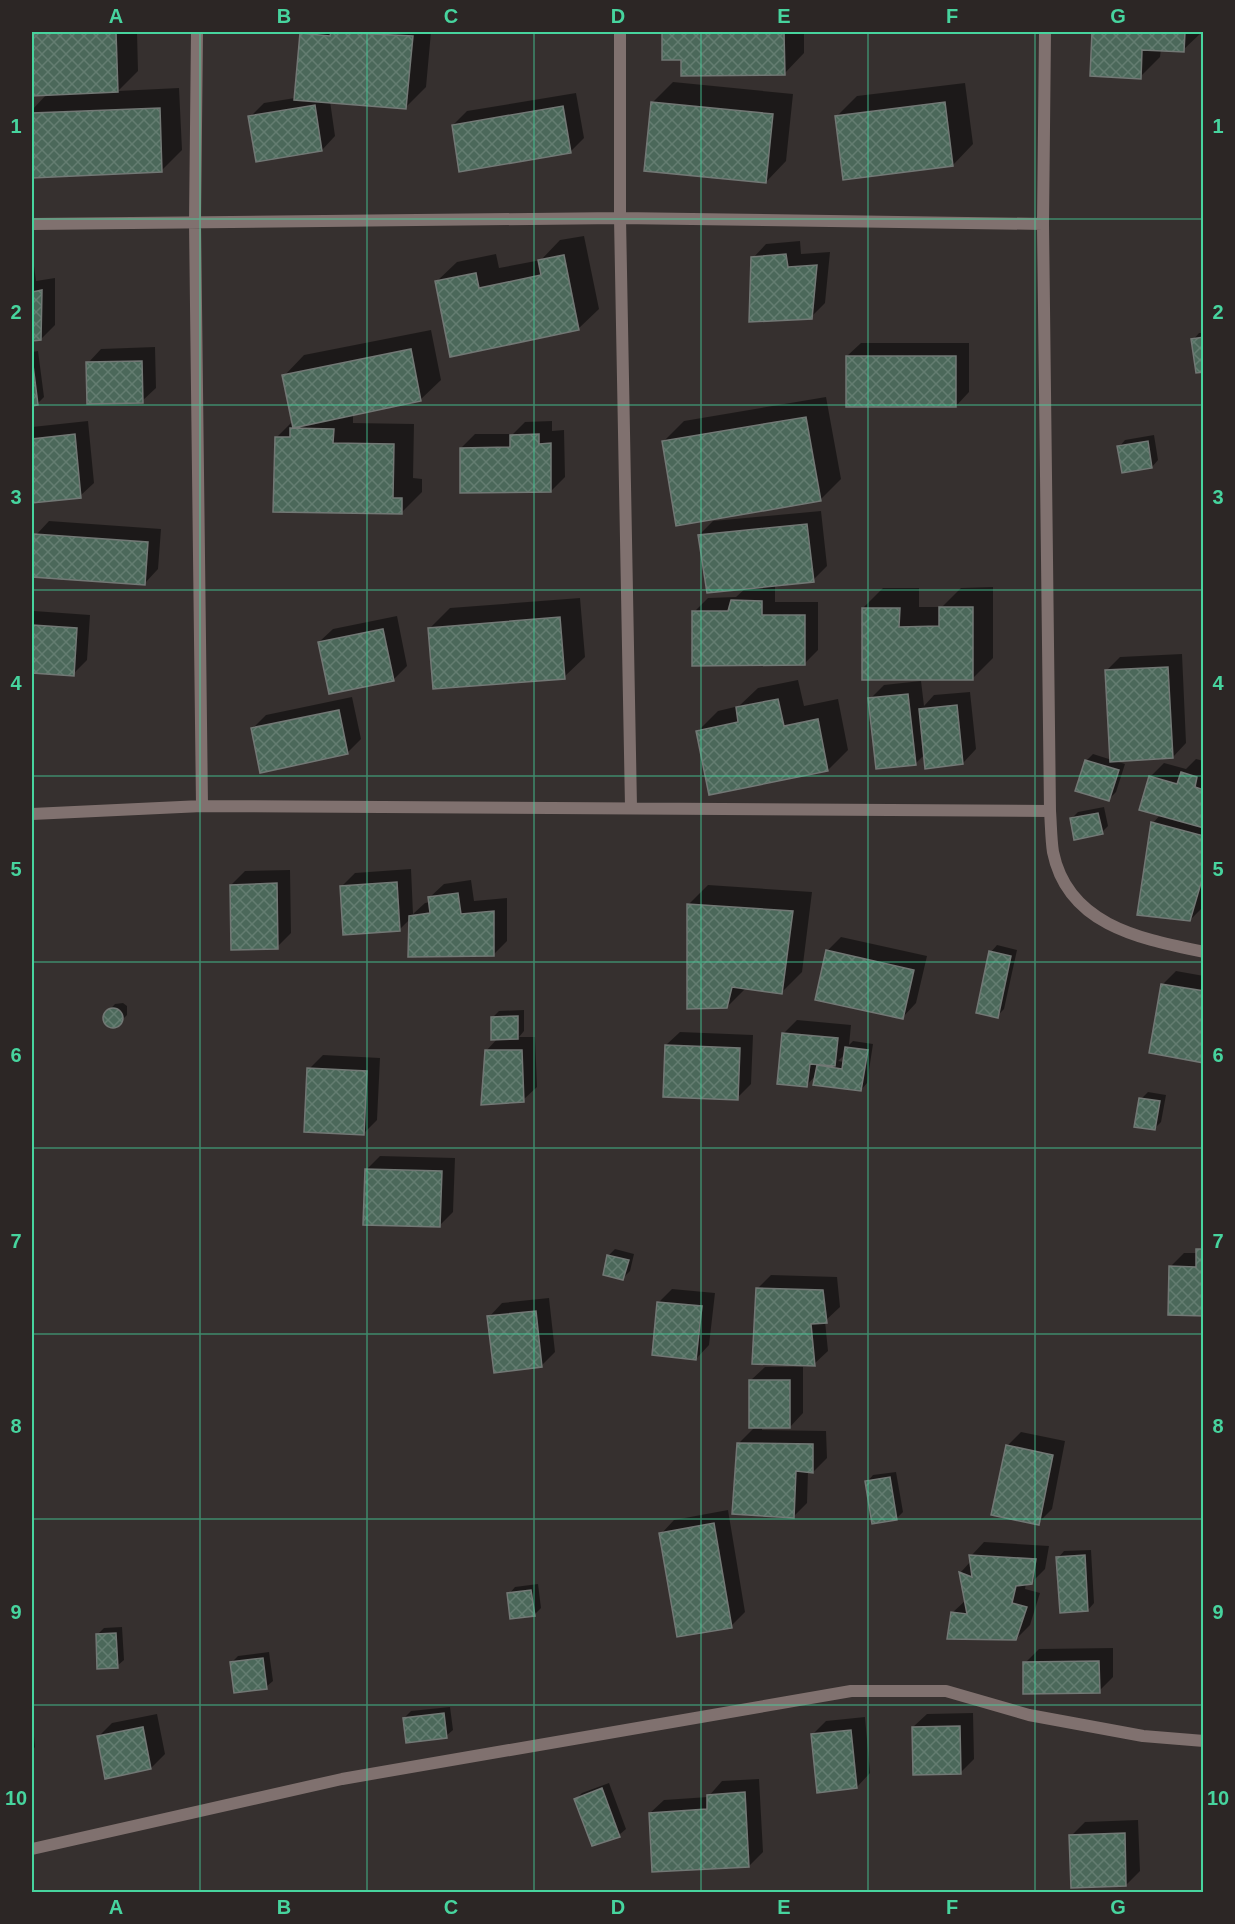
<svg xmlns="http://www.w3.org/2000/svg" width="1235" height="1924" font-family="Helvetica,sans-serif">
  <style>
    .shadow { fill: #0007; fill-rule: evenodd }
    .building { fill: url(#building-cross-hatch); stroke: #727875; stroke-width: 1.5 }
    .lines { fill: none; stroke-linecap: round; stroke-linejoin: round }
    .street { stroke: #80716f; stroke-width: 12 }
    .grid { fill: none; stroke: #47d49e; stroke-width: 1.5; stroke-opacity: 0.55 }
    .neatline { fill: none; stroke: #47d49e; stroke-width: 2 }
    .grid-label { font-size: 20px; text-anchor: middle; font-weight: bold; fill: #47d49e }
  </style>
  <defs>
    <pattern id="building-cross-hatch" width="8" height="8" patternUnits="userSpaceOnUse" patternTransform="scale(1.5)"><rect width="8" height="8" fill="#4b685a"/><path d="M0 0l8 8M0 8l8-8" fill="none" stroke="#647d71"/></pattern>
  </defs>
  <rect width="100%" height="100%" fill="#36302f"/>
  <path class="shadow" d="M32 32H137L138 71 118 91 179 88 182 150 162 170 32 176V110L47 94H32Z
    M304 32H431L426 87 405 108 330 101 335 136 322 150 250 117 264 103 295 98Z
    M663 32H804V53L784 74 682 58 664 59Z
    M1093 32H1202L1183 50 1161 49 1160 57 1140 77 1091 75Z
    M673 82 793 94 786 161 766 182 652 103Z
    M965 83 973 144 953 165 836 117 857 96Z
    M576 93 584 138 570 152 453 125 467 111Z
    M584 236 599 309 578 329 436 282 457 262 496 254 499 268 541 260 560 240Z
    M800 241 801 254 830 252 825 303 811 317 753 258 766 244Z
    M32 266H34L36 281 55 278V325L41 339 32 340Z
    M431 330 441 380 420 400 353 414V423L414 424 413 478 422 479V492L401 513 276 438 293 421 284 376 304 355Z
    M1199 333H1204V370L1193 340Z
    M861 343H969V392L956 406 847 356Z
    M155 347 156 388 142 401 88 363 101 349Z
    M38 351 44 397 37 404 32 405V352Z
    M826 397 841 479 820 500 664 441 684 421Z
    M88 421 94 483 80 496 32 502V427Z
    M552 421V431L564 430 565 477 551 491 461 448 475 434H513L525 422Z
    M1154 435 1158 460 1152 467 1119 447 1125 440Z
    M821 511 827 566 813 580 775 585V602H818V650L804 664 694 612 708 598 736 597 746 588 699 535 713 521Z
    M49 521 161 529 158 569 145 583 36 535Z
    M993 587V658L973 678 863 608 883 588H919V607H942L961 588Z
    M580 598 585 657 564 677 430 628 450 608Z
    M34 611 90 615 87 660 73 674 32 672V614Z
    M397 616 407 666 394 679 319 642 333 629Z
    M1182 654 1186 743 1173 757 1115 761 1125 764 1116 792 1109 799 1086 761 1093 754 1112 760 1106 671 1120 657Z
    M798 680 804 706 838 699 848 750 828 770 698 731 718 711 739 706 758 688Z
    M921 681 924 706 934 695 970 692 976 749 963 763 925 754 915 764 870 699 884 685Z
    M352 697 361 739 347 753 253 728 266 715Z
    M1196 759 1204 761V906L1190 920 1153 823 1161 814 1141 808 1151 776 1164 763 1186 769Z
    M1104 807 1108 826 1102 832 1071 819 1078 812Z
    M411 869 413 914 425 903 431 902 430 897 444 884 471 880 474 901 507 898V941L493 955 411 918 400 929 341 887 355 873Z
    M290 870 291 933 277 947 231 885 245 871Z
    M708 885 812 892 802 972 781 993 746 988 727 1007 688 905Z
    M841 937 927 956 916 1003 903 1017 827 951Z
    M997 945 1017 950 1004 1009 997 1016 991 952Z
    M1176 971 1204 976V1061L1162 985Z
    M123 1003 127 1006V1015L116 1026 108 1025 105 1015 115 1004Z
    M524 1010V1031L519 1037H535L537 1087 523 1100 486 1051 498 1038 492 1018 499 1011Z
    M797 1020 851 1025 849 1045 853 1041 873 1044 867 1083 861 1090 816 1075 807 1085 783 1034ZM845 1054 844 1062 838 1061Z
    M680 1032 753 1035 751 1084 737 1098 666 1045Z
    M323 1055 380 1058 377 1120 363 1134 309 1069Z
    M1148 1092 1166 1095 1161 1122 1154 1129 1141 1099Z
    M380 1156 455 1158 453 1212 439 1226 366 1170Z
    M1204 1244V1315L1170 1267 1184 1253H1198Z
    M615 1249 634 1254 630 1271 623 1278 608 1256Z
    M771 1275 837 1277 840 1307 825 1321 828 1351 814 1364 757 1289Z
    M672 1289 715 1293 709 1345 696 1359 659 1302Z
    M549 1298 555 1352 541 1366 489 1317 502 1303Z
    M765 1367H803V1413L790 1427H762V1430L826 1431 827 1458 813 1472 808 1471 807 1503 793 1517 739 1443 755 1427 751 1380Z
    M1021 1432 1065 1441 1052 1509 1038 1523 1007 1446Z
    M896 1472 903 1512 897 1518 867 1482 873 1475Z
    M728 1510 745 1612 731 1626 661 1534 674 1520Z
    M984 1542 1049 1546 1045 1569 1031 1583H1026L1025 1589 1040 1593 1030 1625 1016 1639 952 1613 966 1600 961 1572 971 1561V1556Z
    M1091 1550 1094 1603 1088 1610 1058 1558 1064 1551Z
    M538 1584 541 1608 534 1615 509 1594 515 1587Z
    M122 1627 124 1660 117 1666 98 1634 104 1628Z
    M1113 1648V1677L1099 1691 1025 1663 1039 1649Z
    M269 1652 273 1681 266 1687 231 1663 238 1656Z
    M450 1707 453 1730 446 1736 404 1718 411 1711Z
    M973 1713 974 1759 960 1773 913 1727 927 1714Z
    M157 1714 165 1754 151 1768 98 1737 112 1723Z
    M32 1715 35 1747 32 1751Z
    M865 1717 870 1773 857 1787 812 1735 826 1721Z
    M759 1779 763 1852 749 1866 650 1813 664 1800 708 1797 722 1781Z
    M609 1783 626 1829 619 1835 576 1799 582 1793Z
    M1138 1820 1140 1871 1126 1885 1071 1836 1085 1822Z"/>
  <path class="building" d="M32 32H116L118 92 32 96Z
    M331 32 413 36 406 109 294 100 300 33 330 36Z
    M662 32H784L785 75 681 76V60H662Z
    M1092 32H1185L1184 52 1142 50 1141 79 1090 76Z
    M651 102 773 114 766 183 644 171Z
    M945 102 953 166 843 180 835 116Z
    M315 105 322 151 256 162 248 116Z
    M563 106 571 153 459 172 452 125Z
    M160 108 162 172 32 178V113Z
    M786 254 788 267 817 265 812 319 749 322 751 257Z
    M564 255 579 330 450 357 435 281 476 273 479 288 541 275 538 260Z
    M42 290 41 340 32 341V292Z
    M1204 337V372L1196 373 1191 339Z
    M411 349 421 401 293 428 282 375Z
    M846 356H956V407H846Z
    M32 357 38 405 32 406Z
    M142 361 143 403 87 404 86 362Z
    M806 417 821 501 676 526 662 441Z
    M290 428 334 429 333 443 394 444 393 498H402V514L273 512 275 437H290Z
    M75 434 81 498 32 503V439Z
    M539 434V444L551 443V492L460 493V448L510 447V435Z
    M1148 441 1152 468 1122 473 1117 446Z
    M807 524 814 582 707 593 698 535Z
    M34 534 148 542 145 585 32 577Z
    M731 600 762 601V615H805V665L692 666V611H728Z
    M939 607H973V680H862V608H900L899 627 939 626Z
    M560 617 565 679 433 689 428 628Z
    M32 625 77 628 74 676 32 673Z
    M383 629 394 681 329 694 318 642Z
    M1168 667 1173 758 1110 762 1105 670Z
    M908 694 916 765 876 769 868 698Z
    M778 699 784 726 818 719 828 771 709 795 696 731 738 722 736 707Z
    M957 705 963 764 925 769 919 709Z
    M339 710 348 754 260 773 251 728Z
    M1085 760 1119 770 1109 801 1075 791Z
    M1181 772 1197 777 1195 787 1204 790V828L1139 810 1149 776 1177 784Z
    M1098 813 1103 834 1074 840 1070 818Z
    M1151 822 1204 836V873L1190 921 1137 915Z
    M397 882 400 931 343 935 340 886Z
    M277 883 278 949 231 950 230 885Z
    M458 893 461 914 494 911V956L408 957 409 916 430 913 428 897Z
    M687 904 793 911 782 994 732 987 727 1008 687 1009Z
    M826 950 914 970 903 1019 815 1000Z
    M989 951 1011 956 998 1018 976 1013Z
    M1161 984 1204 991V1063L1149 1053Z
    M103 1018a10 10 0 1 1 20 0a10 10 0 1 1-20 0Z
    M518 1016V1039L491 1040V1017Z
    M782 1033 838 1038 835 1066 810 1064 807 1087 777 1084Z
    M665 1045 740 1048 738 1100 663 1097Z
    M845 1047 868 1050 861 1091 813 1085 817 1065 842 1069Z
    M485 1050H522L524 1102 481 1105Z
    M307 1068 367 1071 364 1135 304 1132Z
    M1139 1098 1160 1101 1155 1130 1134 1127Z
    M365 1169 442 1171 440 1227 363 1225Z
    M1196 1249H1204V1316L1168 1315 1169 1266 1196 1267Z
    M607 1255 629 1260 623 1280 603 1275Z
    M756 1288 823 1290 827 1323 811 1324 815 1366 752 1364Z
    M657 1302 702 1306 696 1360 652 1355Z
    M536 1311 542 1367 494 1373 487 1316Z
    M749 1380H790V1428H749Z
    M737 1443 813 1444V1473L796 1471 794 1518 732 1514Z
    M1006 1445 1053 1455 1039 1525 991 1515Z
    M890 1477 897 1520 872 1524 865 1481Z
    M714 1523 732 1628 677 1637 659 1533Z
    M969 1555 1036 1559 1032 1584 1016 1586 1012 1603 1027 1607 1016 1640 947 1639 951 1612 967 1614 959 1572 972 1577Z
    M1085 1555 1088 1611 1060 1613 1056 1557Z
    M531 1590 535 1616 510 1619 507 1593Z
    M116 1633 118 1668 97 1669 96 1634Z
    M263 1658 267 1689 234 1693 230 1662Z
    M1099 1661 1100 1693 1023 1694V1662Z
    M444 1713 447 1738 406 1743 403 1718Z
    M960 1726 961 1774 913 1775 912 1727Z
    M143 1727 151 1769 105 1779 97 1736Z
    M851 1730 857 1788 817 1793 811 1734Z
    M602 1788 620 1837 592 1846 574 1799Z
    M745 1792 749 1867 652 1872 649 1813 707 1809V1795Z
    M1125 1833 1126 1886 1071 1888 1069 1835Z"/>
  <g class="lines">
    <path class="street" d="M197 32 195 222 202 806
      M620 32V218L631 807
      M1045 32 1043 224 1050 811
      M32 224 620 218 1043 224
      M32 814 202 806 1050 811C1051 824 1051 839 1053 852 1068 926 1142 939 1204 952
      M32 1849 342 1779 851 1691H946L1029 1715 1143 1736 1204 1741"/>
  </g>
  <path class="grid" d="M200 32V1892M367 32V1892M534 32V1892M701 32V1892M868 32V1892M1035 32V1892M32 219H1204M32 405H1204M32 590H1204M32 776H1204M32 962H1204M32 1148H1204M32 1334H1204M32 1519H1204M32 1705H1204"/>
  <rect width="1235" height="1924" fill="none" stroke="#2c2625" stroke-width="66"/>
  <rect x="33" y="33" width="1169" height="1858" class="neatline"/>
  <g class="grid-label">
    <text x="116" y="23">A</text>
    <text x="284" y="23">B</text>
    <text x="451" y="23">C</text>
    <text x="618" y="23">D</text>
    <text x="784" y="23">E</text>
    <text x="952" y="23">F</text>
    <text x="1118" y="23">G</text>
    <text x="16" y="133">1</text>
    <text x="1218" y="133">1</text>
    <text x="16" y="319">2</text>
    <text x="1218" y="319">2</text>
    <text x="16" y="504">3</text>
    <text x="1218" y="504">3</text>
    <text x="16" y="690">4</text>
    <text x="1218" y="690">4</text>
    <text x="16" y="876">5</text>
    <text x="1218" y="876">5</text>
    <text x="16" y="1062">6</text>
    <text x="1218" y="1062">6</text>
    <text x="16" y="1248">7</text>
    <text x="1218" y="1248">7</text>
    <text x="16" y="1433">8</text>
    <text x="1218" y="1433">8</text>
    <text x="16" y="1619">9</text>
    <text x="1218" y="1619">9</text>
    <text x="16" y="1805">10</text>
    <text x="1218" y="1805">10</text>
    <text x="116" y="1914">A</text>
    <text x="284" y="1914">B</text>
    <text x="451" y="1914">C</text>
    <text x="618" y="1914">D</text>
    <text x="784" y="1914">E</text>
    <text x="952" y="1914">F</text>
    <text x="1118" y="1914">G</text>
  </g>
</svg>
